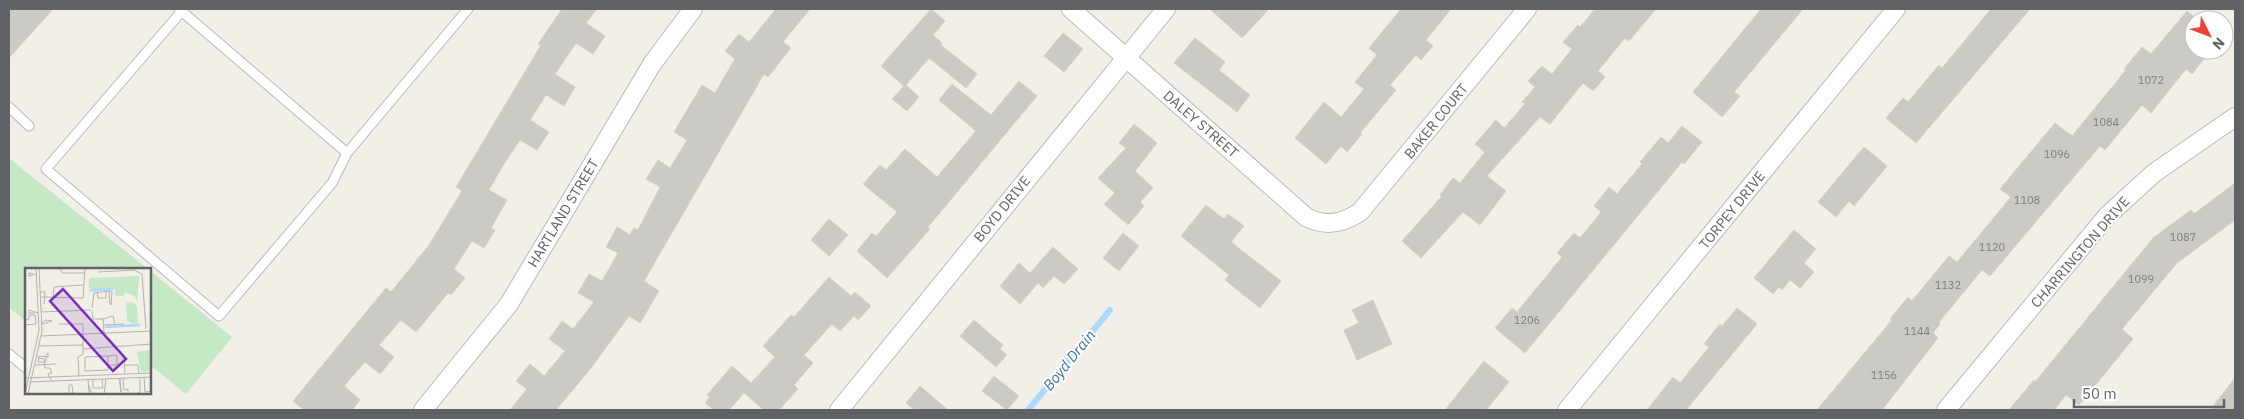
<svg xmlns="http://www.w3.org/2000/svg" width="2244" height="419" font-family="'IBM Plex Sans',sans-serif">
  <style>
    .green { fill: #c5e8c5 }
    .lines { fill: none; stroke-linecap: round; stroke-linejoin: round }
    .stream { stroke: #aadaff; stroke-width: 6 }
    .building { fill: #cccac5; stroke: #d6d1c6 }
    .lane-casing { stroke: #b5b8bc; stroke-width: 11 }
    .street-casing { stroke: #b5b8bc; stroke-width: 20 }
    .lane { stroke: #fff; stroke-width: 9 }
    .street { stroke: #fff; stroke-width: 18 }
    .labels { text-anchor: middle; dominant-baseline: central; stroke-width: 4; stroke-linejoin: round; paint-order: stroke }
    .number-label { font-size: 11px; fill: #7a7d7f }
    .street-label { font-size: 14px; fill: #5f6368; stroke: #fff }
    .water-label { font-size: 15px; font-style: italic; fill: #4174aa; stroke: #fff }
    .inset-river { fill: none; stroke: #aadaff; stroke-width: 2.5 }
    .inset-road { fill: none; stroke: #b3b3b1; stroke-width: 1 }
    .view { fill: #7b2cbf; fill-opacity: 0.15; stroke: #7b2cbf; stroke-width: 2.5 }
    .inset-edge { fill: none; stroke: #5f6368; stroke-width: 2.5 }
  </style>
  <rect width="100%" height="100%" fill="#f1efe8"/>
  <path class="green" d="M9 158 25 171 148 269H26V321L9 308Z
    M150 271 232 337 186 394 150 365Z"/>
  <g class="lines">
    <path class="stream" d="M1028 410 1110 310"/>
  </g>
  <path class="building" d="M9 9H53L9 58Z
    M562 9H597L586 23 605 36 593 54 576 43 555 74 575 87 564 106 546 95 530 120 549 132 537 150 520 140 502 167 489 190 507 200 491 228 495 230 484 248 472 241 454 269 465 278 451 295 448 293 416 332 401 320 379 345 394 357 380 374 365 362 344 386 360 400 352 410H304L293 401 386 288 391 292 429 245 462 191 456 187 541 45 538 44Z
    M776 9H810L783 42 791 48 768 77 764 74 644 281 659 291 640 323 629 316 591 368 556 410H510L527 389 516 381 530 364 544 376 565 351 549 339 562 321 573 329 594 302 578 293 589 274 602 281 618 253 606 247 617 227 630 235 634 228 638 230 660 187 646 179 658 160 670 168 687 140 674 132 702 85 715 93 735 59 725 51 739 34 749 42Z
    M931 9 945 21 933 35 942 43 941 45 977 74 966 88 929 58 906 85 919 97 907 111 892 99 904 86 881 66Z
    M1210 9H1269L1242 38Z
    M1401 9H1451L1426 40 1433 46 1421 60 1416 55 1390 85 1396 90 1360 133 1362 134 1347 152 1341 146 1326 164 1295 138 1324 102 1341 117 1364 89 1355 82 1377 55 1369 48Z
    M1595 9H1656L1629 41 1625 38 1598 71 1605 77 1593 91 1583 83 1550 124 1540 117 1487 176 1506 191 1480 225 1463 212 1421 258 1402 241 1442 196 1440 195 1453 178 1460 183 1485 152 1475 144 1496 120 1504 128 1525 104 1522 102 1535 87 1528 81 1542 66 1552 74 1572 49 1563 42 1578 25 1580 27Z
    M1761 9H1803L1734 92 1740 96 1722 117 1693 92Z
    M1991 9H2030L1916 143 1886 118 1903 98 1908 102 1939 65 1942 68Z
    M2187 11 2198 20H2194V50H2199L2206 56 2192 74 2186 69 2151 113 2142 105 2105 150 2100 146 1990 276 1982 270 1939 322 1940 324 1933 333 1938 338 1882 410H1817L1892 320 1890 319 1908 297 1912 301 1949 256 1957 262 2011 197 2000 189 2055 123 2072 136 2126 70 2124 69 2142 47 2151 54Z
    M1063 33 1083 49 1064 72 1044 56Z
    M1195 38 1225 62 1219 70 1250 95 1237 112 1174 63Z
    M1019 81 1037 96 928 227 930 229 887 278 857 251 872 233 876 236 897 212 863 184 880 165 886 170 905 149 937 177 976 131 939 100 952 84 991 115Z
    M1134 124 1157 143 1135 171 1153 188 1140 202 1144 206 1128 225 1104 204 1115 193 1098 178 1126 148 1119 143Z
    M1682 126 1702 142 1684 164 1682 162 1525 353 1495 328 1512 308 1517 312 1562 257 1557 253 1574 233 1580 238 1601 212 1594 206 1609 187 1617 194 1642 164 1640 162 1661 137 1668 143Z
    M1864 147 1887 166 1854 206 1849 201 1836 217 1818 202Z
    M2235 183V220L2177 263 2122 329 2133 339 2079 405 2066 395 2054 410H2009L2034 380 2035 382 2153 238 2191 210 2194 214Z
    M1206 205 1224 219 1228 214 1244 226 1231 242 1281 281 1260 308 1225 280 1229 275 1181 236Z
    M829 219 848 235 829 256 811 240Z
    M1794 230 1816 249 1804 263 1814 272 1800 288 1790 280 1782 290 1779 287 1773 294 1754 278Z
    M1123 233 1139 246 1119 271 1103 258Z
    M1053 247 1078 269 1064 284 1054 276 1043 288 1038 283 1020 304 1000 286 1019 263 1030 273Z
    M829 277 851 296 855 292 871 306 858 320 854 316 840 331 832 324 804 355 813 363 794 385 798 389 779 410H764L744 393 729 410H714L705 403 710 397 707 395 732 366 751 383 775 357 763 346 791 315 794 317Z
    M1373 300 1392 344 1357 360 1344 330 1359 323 1352 310Z
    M1737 308 1757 324 1686 410H1647L1673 377 1680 383 1709 347 1704 344 1720 324 1722 326Z
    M974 320 1003 345 1000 349 1007 355 996 367 960 336Z
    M1484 361 1509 382 1486 410H1445Z
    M994 376 1019 396 1007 410 982 391Z
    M2235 378V410H2210Z
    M920 386 948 410H915L906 403Z"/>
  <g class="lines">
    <defs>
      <path id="lane" d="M179 9 347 153 468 9
        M182 11 46 169 219 316 332 183 347 153
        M9 107 29 126
        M9 354 26 368"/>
      <path id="street" d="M1071 9 1306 217C1325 227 1342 224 1360 212L1527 9
        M423 410 509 304 652 64 693 9
        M839 410 1166 9
        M1567 410 1896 9
        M1946 410 2107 216 2154 173 2235 117"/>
    </defs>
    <use href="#lane" class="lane-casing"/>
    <use href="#street" class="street-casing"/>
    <use href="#lane" class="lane"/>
    <use href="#street" class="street"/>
  </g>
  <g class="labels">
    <g class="number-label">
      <text x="2151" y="80">1072</text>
      <text x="2106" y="122">1084</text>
      <text x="2057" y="154">1096</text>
      <text x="2027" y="200">1108</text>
      <text x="2183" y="237">1087</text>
      <text x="1992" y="247">1120</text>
      <text x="2141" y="279">1099</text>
      <text x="1948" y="285">1132</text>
      <text x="1527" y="320">1206</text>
      <text x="1917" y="331">1144</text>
      <text x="1884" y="375">1156</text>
    </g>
    <g class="street-label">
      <text transform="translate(1436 121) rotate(-51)">BAKER COURT</text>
      <text transform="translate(1201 124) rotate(41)">DALEY STREET</text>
      <text transform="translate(1002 209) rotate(-51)">BOYD DRIVE</text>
      <text transform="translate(1732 210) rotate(-51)">TORPEY DRIVE</text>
      <text transform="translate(563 213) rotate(-59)">HARTLAND STREET</text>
      <text transform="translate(2080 252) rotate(-49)">CHARRINGTON DRIVE</text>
    </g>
    <g class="water-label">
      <text transform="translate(1069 360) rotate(-51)">Boyd Drain</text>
    </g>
  </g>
  <g transform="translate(25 268)">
    <rect width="126" height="126" fill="#f1efe8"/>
    <path d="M114 8 112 34 110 28 100 24 99 28H91L89 19 88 22 64 24V10ZM108 34 112 39 113 55 107 56 102 52 101 35ZM126 82V103L116 104 112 84Z" fill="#c5e8c5"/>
    <path class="inset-river" d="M67 22 88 21M80 59 115 57"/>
    <path class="inset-road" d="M35 0 37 5H59M73 4 109 2 117 6 121 61M8 7 4 8V5L12 7M84 23 87 24 86 37 85 36ZM15 24H20L19 36M72 24 73 30H81V24M16 29 58 30 60 0M28 30 29 19 58 17M67 40 69 25 84 23M67 43 68 51H78L79 65M16 44 66 42M10 45H4V42L13 45M78 51 88 48 90 57M0 52 4 51V47H10L11 56 0 57M17 56 27 53 20 52 17 55M34 56H58V86L53 89 54 108M79 57 99 56M16 68 127 63M14 78 58 77M58 81 127 76M12 88 23 89V85L20 89M83 88V102L60 103V89ZM83 88 92 87V97H83M14 89 13 94H21V89M13 90 19 91 20 100H25L27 105 23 106 27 113M99 90 100 106M10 97 31 96M99 97H113L114 106M119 109 120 124 127 123M0 110 127 105M94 110 96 124 95 110M98 110 99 122 103 121V126M63 111 64 124H66L63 116M68 111V120H78L77 111M4 114 127 109M0 126 14 62 11 0M3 126 17 63 14 0M44 126V117H47L48 126M79 126 81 111M111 126 115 124V109"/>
    <path class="view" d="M38 21 101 91 88 103 25 33Z"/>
    <rect width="126" height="126" class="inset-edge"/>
  </g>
  <rect width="2244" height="419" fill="none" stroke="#5f6368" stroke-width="20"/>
  <g transform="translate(2209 35) rotate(132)"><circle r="24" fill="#ffffff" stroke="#bfc1c3"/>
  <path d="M0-4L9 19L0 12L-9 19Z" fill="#ea4335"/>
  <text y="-8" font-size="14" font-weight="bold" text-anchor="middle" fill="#5f6368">N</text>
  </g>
  <path d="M2074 399v8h150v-8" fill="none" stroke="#5f6368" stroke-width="2.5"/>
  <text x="2082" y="399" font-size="15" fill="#5f6368" stroke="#ffffff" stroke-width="4" paint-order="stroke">50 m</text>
</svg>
